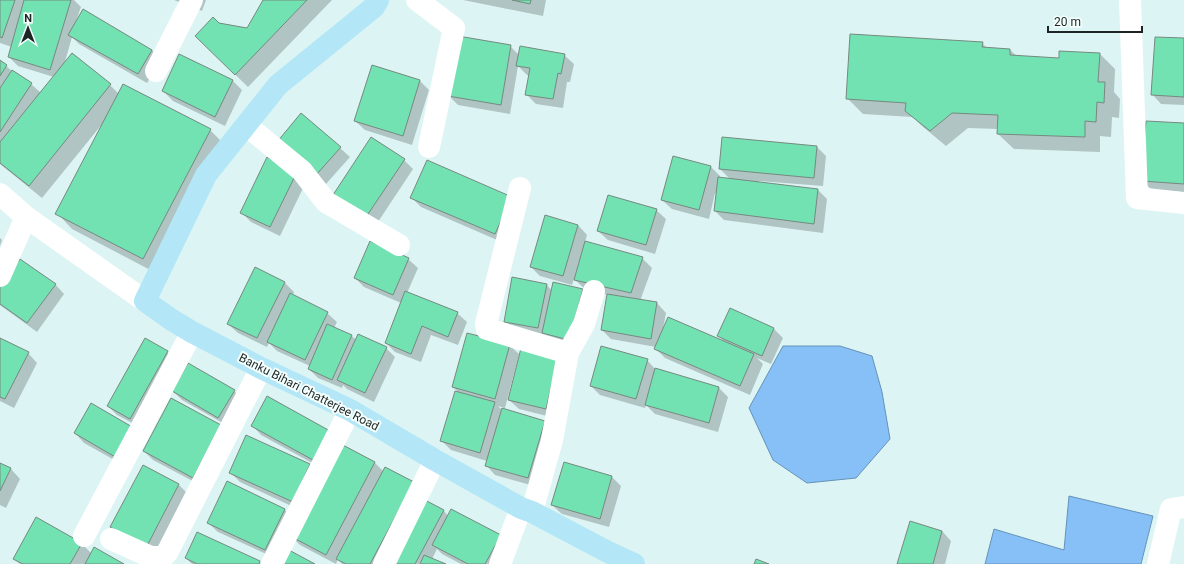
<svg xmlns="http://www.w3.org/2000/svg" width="1184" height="564" font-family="Roboto,sans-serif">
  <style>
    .water { fill: #86c0f7; stroke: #6692b8 }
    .shadow { fill: #0003 }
    .building { fill: #73e2b2; stroke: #76897f }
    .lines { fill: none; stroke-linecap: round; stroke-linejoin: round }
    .minor { stroke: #fff; stroke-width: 22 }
    .major { stroke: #b3e6f6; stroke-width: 22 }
    .labels { text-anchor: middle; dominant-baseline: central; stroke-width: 4; stroke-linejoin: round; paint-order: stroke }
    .street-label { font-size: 12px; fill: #1c2524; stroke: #f5fffe }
  </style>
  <rect width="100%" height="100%" fill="#dcf5f4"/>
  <path class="water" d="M783 346H840L872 356 882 392 890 439 856 478 807 483 773 460 749 408Z
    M1069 496 1153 516 1141 564H985L994 529 1064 550Z"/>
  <path class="shadow" d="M0 0H74L81 7 76 21 152 50 161 60 147 83 79 44 72 37 64 65 72 54 110 85 119 94 210 130 225 145 158 274 72 229 57 213 103 123 42 198 0 164V62L6 66 12 71 31 84 41 93 54 77 18 66 9 57 12 47 0 43Z
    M174 0H206L202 11Z
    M264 0H332L248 87 209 49 219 23 248 29Z
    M463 0H546L543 16Z
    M1184 39V105L1161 104 1152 94Z
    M982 43 987 48 1010 50 1017 56 1060 59 1100 54 1115 69 1114 92 1120 99 1119 118 1112 117 1111 137 1100 136V152L1014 149 998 134V129L968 128 946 146 922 126 913 117 863 114 847 98Z
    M510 46 519 55H564L574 64 570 82H567L563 108 536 104 526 94 530 76 527 75 518 66 510 114 458 105 449 96Z
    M180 56 233 81 242 90 225 126 173 101 163 91Z
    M420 81 429 90 412 145 365 130 355 121Z
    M1184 124V192L1152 190 1143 181Z
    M817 147 826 156 823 186 759 181 758 183 818 190 827 199 823 233 724 220 715 211 717 194 715 193 709 219 672 209 662 200 711 167 720 176V178L730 179 720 169Z
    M340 148 350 157 326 184 287 151Z
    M268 159 306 182 280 236 251 222 241 212Z
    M404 160 413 169 374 228 341 207Z
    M412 198H511L504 243 421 207Z
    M656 210 666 219 655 254 608 240 598 231Z
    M578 225 587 235 585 242 642 258 652 268 640 301 657 303 666 313 663 329 725 342 718 336 774 329 783 338 771 364 757 358 763 364 750 395 665 358 656 349V347L611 339 602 330 608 295 585 289 574 279 572 285 540 276 531 267Z
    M0 238 2 240 0 246Z
    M408 259 418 268 407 293 457 313 467 322 458 345 431 335 421 362 395 352 386 343 401 303 364 287 355 278Z
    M256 269 285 283 294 292 292 296 327 313 337 322 334 328 352 336 356 340 386 348 395 357 374 402 347 389 343 385 342 388 318 378 309 369 310 366 277 351 269 343 267 347 238 333 228 324Z
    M55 284 64 294 37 332 0 305V288Z
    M546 284 552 291 583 290 592 299 579 349 515 331 506 322Z
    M0 339 28 353 37 363 14 408 0 401Z
    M509 345 519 354 505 408 498 406 503 411 545 422 538 487 495 475 486 465 487 461 451 450 442 441 457 391 453 387Z
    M167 352 177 361 140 427 117 415 108 406Z
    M558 358 555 418 519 409 509 400Z
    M647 360 656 370 719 388 728 397 718 432 655 414 646 405 645 408 600 395 591 386Z
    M173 391H234L244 400 228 426 182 400Z
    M268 397 323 469 261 435 252 425Z
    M172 400 202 486 153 460 144 451Z
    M92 404 127 467 84 443 75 433Z
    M339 444 375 463 384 472 414 483 385 564H342L338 559 336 564 300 545 291 536Z
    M0 464 11 469 20 479 6 508 0 505Z
    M309 465 319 474 302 511 240 482 230 472Z
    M143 467 179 485 188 494 157 554 121 536Z
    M612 477 621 486 609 527 562 514 552 505Z
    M424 500 444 511 448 516 500 536 499 564H461L442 554 437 549 432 559 443 564H388Z
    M284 509 294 519 275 558 218 532 208 523Z
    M910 522 942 531 951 541 945 564H898Z
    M81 543 92 554 122 564H20L14 559Z
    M186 558 259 562 261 564H192Z"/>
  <path class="building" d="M0 0H15L2 38 0 37Z
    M24 0H71L50 70 8 57Z
    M263 0H307L235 75 195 36 213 17 219 23 247 28Z
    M512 0H531L530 4Z
    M83 9 152 50 138 74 68 35Z
    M850 34 983 42 982 47 1010 49V55L1059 58V51L1100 53 1098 82H1105L1104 103 1097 102 1096 122 1085 121V137L997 134 998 115 952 113 930 131 905 111 906 103 846 99Z
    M458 36 511 45 501 105 448 96Z
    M1155 37 1184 38V97L1151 95Z
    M520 46 565 54 561 74 558 73 553 99 525 95 530 68 516 66Z
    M72 53 111 84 29 186 0 163V142Z
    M179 54 233 80 215 117 162 91Z
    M0 60 7 65 0 76Z
    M372 65 420 80 403 136 354 121Z
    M12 70 32 83 0 132V88Z
    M123 84 211 129 143 259 55 214Z
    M301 113 341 147 316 175 277 142Z
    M1146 121 1184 123V184L1142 181Z
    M371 137 405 159 364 220 331 198Z
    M722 137 817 146 814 178 719 169Z
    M673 156 711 166 699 210 661 200Z
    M267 157 297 172 270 227 240 213Z
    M427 160 512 197 495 234 410 198Z
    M718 177 818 189 814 224 714 211Z
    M608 195 657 209 646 245 597 231Z
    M545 215 578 225 563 276 530 267Z
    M370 241 409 258 393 295 354 278Z
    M585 241 643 257 631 293 574 280Z
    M20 259 56 284 27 323 0 304V286Z
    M255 267 285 282 257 338 227 324Z
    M512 277 547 284 538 328 504 322Z
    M553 282 583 289 569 340 542 333Z
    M405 291 458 312 448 337 422 326 411 354 385 343Z
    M290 293 328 312 305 360 267 342Z
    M607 294 657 302 651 339 601 330Z
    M730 308 774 328 762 356 717 336Z
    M668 317 754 354 740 386 654 349Z
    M327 324 352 335 332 380 308 369Z
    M467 333 510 344 495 399 452 387Z
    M358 334 387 347 365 393 337 380Z
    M0 338 29 352 5 399 0 397Z
    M145 338 168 351 130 419 107 406Z
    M601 346 648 359 636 399 590 386Z
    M521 348 558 357 546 409 508 400Z
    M188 363 235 390 218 418 172 391Z
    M655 368 719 387 709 423 645 405Z
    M455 391 495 402 480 453 440 441Z
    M267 396 330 431 313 460 251 426Z
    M171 398 221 425 193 478 143 451Z
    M91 403 134 428 117 458 74 433Z
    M502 408 545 421 528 478 485 466Z
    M246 435 310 464 293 502 229 473Z
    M339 443 375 462 326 555 290 536Z
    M564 462 612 476 600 519 551 505Z
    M0 463 11 468 0 491Z
    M143 465 179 484 147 546 110 527Z
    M385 467 414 482 370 564H346L336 559Z
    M227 481 285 509 265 550 207 523Z
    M423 499 444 510 415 564H387Z
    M451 509 501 535 485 564H468L432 545Z
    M36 517 82 543 70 564H23L13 559Z
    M910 521 942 531 933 564H897Z
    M197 532 260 561 259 564H197L185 558Z
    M94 547 124 564H85Z
    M287 549 315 564H279Z
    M424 555 446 564H420Z
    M756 559 769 564H754Z"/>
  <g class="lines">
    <path class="minor" d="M417 0 454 28 429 147
      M1130 0 1137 198 1184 203
      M156 71 192 0
      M246 125 302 171 326 202 399 245
      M520 188 486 324 487 329 568 353
      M0 194 26 217 145 301
      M0 276 26 217
      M532 512 552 440 568 353 584 324 594 291
      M84 536 192 332
      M111 539 151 557H161L167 553 261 368
      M272 564 350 410
      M384 564 435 460
      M500 564 521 508
      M1158 564 1171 509 1184 507"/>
    <path class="major" d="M378 0 374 7 278 85 206 175 145 301 172 320 192 332 261 368 350 410 435 460 521 508 532 512 608 552 634 564"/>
  </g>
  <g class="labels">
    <g class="street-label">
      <text transform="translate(309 392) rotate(27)">Banku Bihari Chatterjee Road</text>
    </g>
  </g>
  <g transform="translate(28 28)" stroke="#f5fffe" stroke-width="3" paint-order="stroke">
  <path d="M0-3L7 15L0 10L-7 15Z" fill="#1c2524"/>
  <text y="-6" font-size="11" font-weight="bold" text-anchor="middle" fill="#1c2524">N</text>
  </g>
  <path d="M1048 26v6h94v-6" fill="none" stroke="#1c2524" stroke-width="2"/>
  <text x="1054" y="26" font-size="12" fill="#1c2524" stroke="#f5fffe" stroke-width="3" paint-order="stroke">20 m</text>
</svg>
